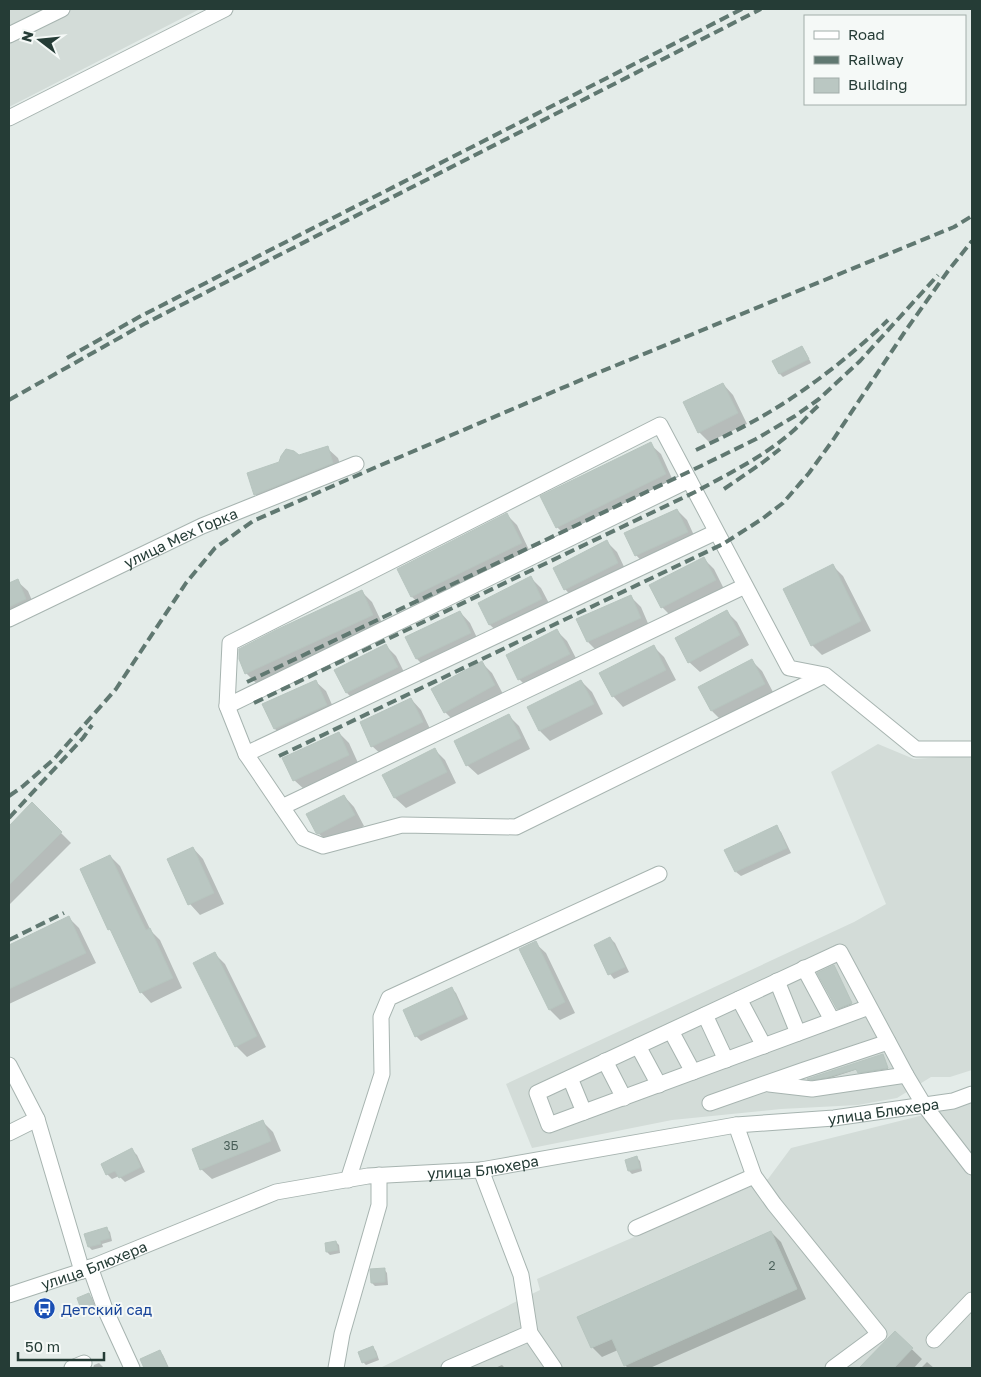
<svg xmlns="http://www.w3.org/2000/svg" width="981" height="1377" font-family="'Golos Text',sans-serif">
  <style>
    .built { fill: #d3dcd8 }
    .shadow { fill: #0003 }
    .building { fill: #bac7c2; stroke: #b7c5bf }
    .lines { fill: none; stroke-linecap: round; stroke-linejoin: round }
    .minor-casing { stroke: #a7b4b0; stroke-width: 17 }
    .minor { stroke: #fff; stroke-width: 15 }
    .rail { stroke: #607871; stroke-width: 4; stroke-dasharray: 10 5; stroke-linecap: butt }
    .labels { text-anchor: middle; dominant-baseline: central; stroke-width: 4; stroke-linejoin: round; paint-order: stroke }
    .number-label { font-size: 12px; fill: #4a5f59 }
    .street-label { font-size: 15px; fill: #253c36; stroke: #f5f9f7 }
    .transit-label { font-size: 15px; fill: #164399; stroke: #f5f9f7; text-anchor: start }
  </style>
  <rect width="100%" height="100%" fill="#e4ece9"/>
  <path class="built" d="M9 9H200L9 107Z
    M878 744 914 759 971 755 972 758V1070L950 1077H931L897 1098 858 1105 781 1109 672 1120 532 1148 506 1084 854 922 886 904 831 772Z
    M972 1103V1368H380L540 1290 537 1279 768 1179 791 1148Z"/>
  <path class="shadow" d="M802 348 805 351 811 363 783 377 780 374 774 362Z
    M723 384 733 395 747 424 709 442 699 432Z
    M650 444 661 454 675 485 567 537 557 527Z
    M327 448 338 458 343 473 266 504 255 494 299 457Z
    M677 510 687 520 697 542 646 566 636 555Z
    M507 515 517 525 531 554 423 607 412 597 399 569Z
    M607 542 617 552 627 573 575 600 565 589Z
    M704 559 714 569 725 591 672 617 662 607Z
    M833 566 843 576 871 631 822 655 812 645Z
    M531 578 541 588 552 609 501 635 490 625 480 603Z
    M17 581 28 591 36 610 9 621V585Z
    M362 592 372 602 383 625 257 684 246 673Z
    M630 596 641 607 650 628 598 652 588 642Z
    M460 612 470 623 480 644 427 669 417 659 407 637Z
    M727 612 737 622 749 645 700 672 689 662Z
    M556 630 567 641 579 664 530 690 519 679 507 656Z
    M386 646 396 656 407 678 357 703 347 693 336 671Z
    M654 647 664 657 676 680 623 707 613 696Z
    M752 661 762 671 774 694 722 721 712 711 700 687Z
    M482 663 492 673 504 696 455 722 445 712Z
    M315 681 326 691 337 716 285 739 275 729 264 704Z
    M581 681 592 692 603 714 550 741 540 731 529 708Z
    M411 699 421 710 432 733 383 756 372 746Z
    M508 715 519 726 530 749 478 775 467 765Z
    M339 733 349 743 359 765 305 790 294 780Z
    M435 750 445 760 456 783 406 808 395 798 384 775Z
    M344 796 354 807 364 826 330 844 317 832Z
    M32 804 71 843 9 905V827Z
    M776 827 781 832 791 853 741 876 736 872Z
    M193 848 203 859 224 904 200 915 190 904 169 859Z
    M110 856 120 866 151 931 160 940 182 988 151 1003 141 992 114 933 109 929Z
    M69 918 79 928 96 963 9 1004V946Z
    M610 938 615 943 629 972 614 979 610 974Z
    M535 943 546 953 575 1013 560 1020 550 1010Z
    M215 954 225 964 266 1047 247 1057 236 1046 195 964Z
    M835 968 852 1004 839 1009 838 1008Z
    M452 989 456 993 468 1019 421 1041 416 1036Z
    M883 1055 888 1069 860 1073 858 1069 830 1078 814 1080H809Z
    M263 1122 273 1132 281 1151 212 1179 201 1169Z
    M132 1150 137 1155 145 1172 125 1182 119 1176 112 1179 107 1174Z
    M637 1158 640 1161 642 1171 632 1174 629 1171Z
    M107 1229 110 1232 112 1241 102 1244 103 1247 92 1250 89 1247Z
    M771 1232 781 1242 806 1299 650 1368H628L625 1365 618 1350 602 1357 592 1347Z
    M336 1242 339 1245 340 1253 330 1255 327 1252Z
    M384 1269 387 1273 388 1285 375 1286 372 1283Z
    M89 1294 92 1298 97 1311 86 1314 83 1311Z
    M895 1333 922 1359 914 1368H861Z
    M373 1348 376 1351 379 1360 366 1365 363 1362Z
    M160 1352 163 1355 169 1368H145L141 1360Z
    M927 1362 934 1368H921Z
    M99 1363 104 1368H93L94 1365Z
    M502 1365 505 1368H495Z"/>
  <path class="building" d="M802 346 809 359 779 374 772 361Z
    M723 383 738 413 698 433 683 402Z
    M651 442 666 474 556 528 540 496Z
    M328 446 333 463 254 495 247 473 279 462 281 456 286 449 294 451 299 455Z
    M677 509 688 532 635 556 624 533Z
    M507 513 522 543 411 597 397 569Z
    M607 540 618 563 564 590 553 568Z
    M704 557 716 580 661 608 649 585Z
    M833 564 861 621 811 646 783 589Z
    M531 576 542 599 489 625 478 603Z
    M18 579 26 599 9 607V583Z
    M362 590 373 615 245 674 239 659V649L276 630Z
    M631 595 641 618 587 642 576 619Z
    M727 610 740 635 688 663 675 638Z
    M460 611 471 633 416 659 405 637Z
    M557 629 570 654 518 680 506 655Z
    M386 644 398 667 346 693 334 670Z
    M654 645 666 670 612 697 599 673Z
    M752 659 765 684 711 711 698 687Z
    M482 661 495 685 444 713 431 689Z
    M316 680 327 705 274 729 262 704Z
    M581 680 594 704 539 731 527 707Z
    M411 698 423 722 371 747 360 722Z
    M509 714 521 738 466 766 454 741Z
    M339 732 349 755 293 781 282 758Z
    M435 748 447 772 394 798 382 775Z
    M344 795 355 815 319 834 316 833 306 814Z
    M32 802 62 832 9 885V826Z
    M777 825 787 848 735 872 724 850Z
    M193 847 214 893 188 905 167 859Z
    M110 855 146 930 150 928 173 978 140 993 110 929 108 930 80 869Z
    M69 916 86 953 9 989V945Z
    M610 937 625 967 608 975 594 945Z
    M536 941 565 1002 549 1010 519 949Z
    M215 952 257 1036 235 1047 193 963Z
    M834 965 852 1003 837 1009 817 973Z
    M452 987 464 1014 415 1037 403 1010Z
    M883 1054 888 1068 858 1073 856 1069 829 1077 812 1080 807 1079Z
    M263 1120 271 1141 200 1170 192 1149Z
    M132 1148 141 1167 119 1178 115 1171 106 1175 101 1164Z
    M637 1156 640 1168 628 1171 625 1160Z
    M107 1227 110 1238 100 1241 101 1244 88 1247 84 1234Z
    M771 1231 797 1289 624 1366 612 1339 591 1348 577 1317Z
    M336 1241 338 1250 326 1252 325 1243Z
    M385 1268V1282L371 1283 370 1269Z
    M89 1293 95 1308 82 1312 77 1298Z
    M895 1331 913 1348 894 1368H859Z
    M373 1346 377 1357 362 1363 358 1352Z
    M160 1350 168 1368H144L140 1359Z"/>
  <g class="lines">
    <defs>
      <g id="minor">
        <path d="M9 35 62 9"/>
        <path d="M9 118 225 9"/>
        <path id="s1" d="M9 619 202 526 356 464"/>
        <path d="M825 675 516 827 402 825 323 846 303 838 246 754 227 706 230 643 660 425 789 668 825 675 916 749H972"/>
        <path d="M227 706 689 480"/>
        <path d="M246 754 716 532"/>
        <path d="M282 807 745 586"/>
        <path d="M804 968 832 1020"/>
        <path d="M777 981 798 1033"/>
        <path d="M739 999 764 1046"/>
        <path d="M869 1007 549 1125 537 1093 840 952 906 1075 924 1105 972 1167"/>
        <path d="M705 1015 726 1060"/>
        <path d="M671 1031 693 1072"/>
        <path d="M638 1046 659 1085"/>
        <path d="M605 1061 624 1098"/>
        <path d="M9 1065 37 1119 82 1271"/>
        <path d="M570 1078 584 1112"/>
        <path d="M769 1084 812 1089 906 1075"/>
        <path d="M710 1103 804 1070 888 1042"/>
        <path d="M736 1125 754 1176 774 1204 879 1334 833 1368"/>
        <path d="M9 1133 37 1119"/>
        <path d="M481 1170 521 1275 530 1333 554 1368"/>
        <path d="M348 1180 382 1074 381 1017 389 998 659 874"/>
        <path d="M636 1228 754 1176"/>
        <path d="M90 1267 105 1309 132 1368"/>
        <path id="s2" d="M9 1295 82 1271 276 1192 368 1176 481 1170 736 1125 834 1118 953 1101 972 1094"/>
        <path d="M934 1340 972 1300"/>
        <path d="M72 1368 84 1363"/>
        <path d="M336 1368 342 1334 379 1205V1175"/>
        <path d="M449 1368 530 1333"/>
      </g>
    </defs>
    <use href="#minor" class="minor-casing"/>
    <use href="#minor" class="minor"/>
    <path class="rail" d="M67 358 139 317 742 9
      M9 400 144 324 761 9
      M696 450C715 441 734 432 752 422 800 396 849 358 888 320
      M724 489 762 463 780 449
      M247 682 703 465 756 439 795 416 819 399 860 361 938 275
      M254 703 695 492C728 474 765 456 793 431 802 423 809 414 818 406
      M279 756 723 544 762 519 783 503 809 473 833 440 906 330 948 271 972 241
      M9 796 22 787 54 759 116 689 186 583 215 548 253 521 374 468 595 374 954 227 972 216
      M9 818 83 738 92 725
      M9 940 64 913"/>
  </g>
  <defs>
    <symbol id="bus-disc" viewBox="-11 -11 22 22"><circle r="9.5" fill="#1a4fb4" stroke="#f5f9f7"/><path d="M-5-6H5V4H4V6H2V4H-2V6H-4V4H-5ZM-3.5-4V0h7V-4ZM-3.5 1.2v1.5H-2V1.2ZM2 1.2v1.5H3.5V1.2Z" fill="#fff"/></symbol>
  </defs>
  <g fill-rule="evenodd">
    <use href="#bus-disc" x="32" y="1296" width="25" height="25"/>
  </g>
  <g class="labels">
    <g class="number-label">
      <text x="231" y="1145">3Б</text>
      <text x="772" y="1265">2</text>
    </g>
    <g class="street-label">
      <text stroke="none"><textPath href="#s1" startOffset="190">улица Мех Горка</textPath></text>
      <text stroke="none"><textPath href="#s2" startOffset="900">улица Блюхера</textPath></text>
      <text stroke="none"><textPath href="#s2" startOffset="495">улица Блюхера</textPath></text>
      <text stroke="none"><textPath href="#s2" startOffset="90">улица Блюхера</textPath></text>
    </g>
    <g class="transit-label">
      <text x="61" y="1309">Детский сад</text>
    </g>
  </g>
  <rect width="981" height="1377" fill="none" stroke="#253c36" stroke-width="20"/>
  <rect x="804" y="15" width="162" height="90" fill="#f5f9f7" stroke="#a2adaa"/>
  <rect x="814" y="31" width="25" height="8" fill="#ffffff" stroke="#a2adaa"/>
  <text x="848" y="40" font-size="15" fill="#253c36">Road</text>
  <rect x="814" y="56" width="25" height="8" fill="#607871" stroke="#a2adaa"/>
  <text x="848" y="65" font-size="15" fill="#253c36">Railway</text>
  <rect x="814" y="78" width="25" height="15" fill="#bac7c2" stroke="#a2adaa"/>
  <text x="848" y="90" font-size="15" fill="#253c36">Building</text>
  <g transform="translate(40 40) rotate(286)" stroke="#f5f9f7" stroke-width="4" paint-order="stroke">
  <path d="M0-4L9 19L0 12L-9 19Z" fill="#253c36"/>
  <text y="-8" font-size="14" font-weight="bold" text-anchor="middle" fill="#253c36">N</text>
  </g>
  <path d="M18 1352v8h86v-8" fill="none" stroke="#253c36" stroke-width="2.5"/>
  <text x="25" y="1352" font-size="15" fill="#253c36" stroke="#f5f9f7" stroke-width="4" paint-order="stroke">50 m</text>
</svg>
